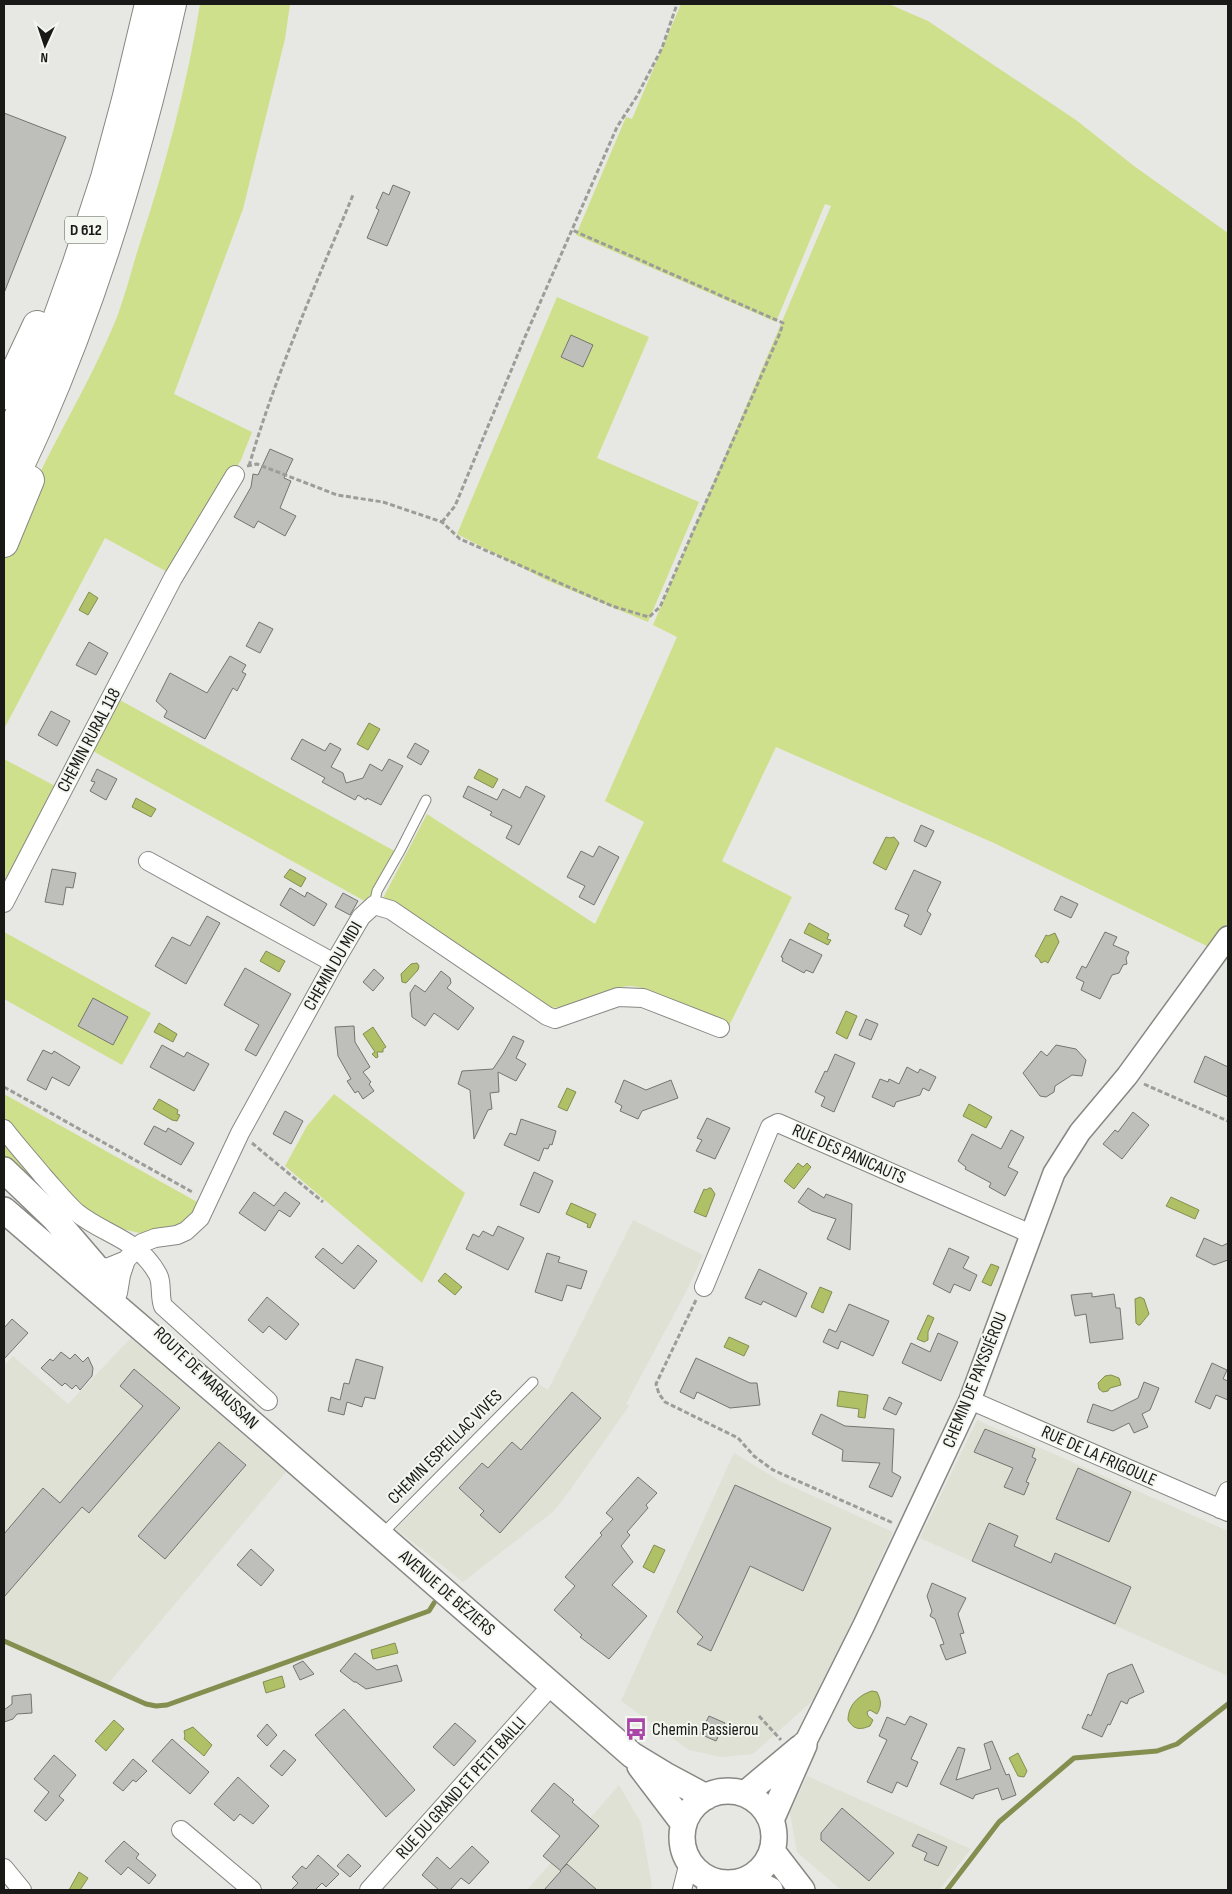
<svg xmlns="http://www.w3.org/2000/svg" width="1232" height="1894" font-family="'Sofia Sans Condensed',sans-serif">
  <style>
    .built { fill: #dee1d4 }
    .green { fill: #cfe08c }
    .water { fill: #b0c066; stroke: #838e4f }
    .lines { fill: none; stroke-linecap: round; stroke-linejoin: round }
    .stream { stroke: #838e4f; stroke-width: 5 }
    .building { fill: #bebfba; stroke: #747570 }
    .service-casing { stroke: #878883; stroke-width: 11 }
    .minor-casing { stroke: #878883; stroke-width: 20 }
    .tertiary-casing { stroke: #878883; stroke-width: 24 }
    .secondary-casing { stroke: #878883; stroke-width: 28 }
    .trunk-casing { stroke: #878883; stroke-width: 30 }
    .path { stroke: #9c9d99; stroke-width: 3; stroke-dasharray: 5 2.5; stroke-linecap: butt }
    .service { stroke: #fff; stroke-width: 9 }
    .minor { stroke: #fff; stroke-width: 18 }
    .tertiary { stroke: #fff; stroke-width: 21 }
    .secondary { stroke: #fff; stroke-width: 25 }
    .trunk { stroke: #fff; stroke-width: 28 }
    .labels { text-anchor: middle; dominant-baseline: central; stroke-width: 4; stroke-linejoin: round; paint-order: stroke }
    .shield { fill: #f4f6f0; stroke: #5b5c59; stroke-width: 1 }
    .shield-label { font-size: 16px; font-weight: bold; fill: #191a18 }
    .street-label { font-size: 18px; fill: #191a18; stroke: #f4f6f0 }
    .poi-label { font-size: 18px; fill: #191a18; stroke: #f4f6f0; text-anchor: start }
  </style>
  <rect width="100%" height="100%" fill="#e7e8e3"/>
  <path class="built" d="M633 1220 703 1255 687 1290 626 1404 629 1406 570 1490 554 1511 463 1582 396 1529 539 1384 548 1390Z
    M131 1338 286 1472 107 1685 4 1639V1366L13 1356 68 1404Z
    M977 1420 1228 1531V1676L920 1538Z
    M734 1453 780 1481 893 1532 819 1695 753 1754 721 1757 689 1750 621 1701Z
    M807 1776 971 1849 939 1890H841L797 1852 790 1813Z
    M619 1785 641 1823 652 1886 650 1890H527Z"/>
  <path class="green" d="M200 4H290L285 39 243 209 174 394 252 432 241 460 171 574 105 538 4 729V562C28 479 82 402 115 322 125 297 131 271 139 246 165 167 187 86 200 4Z
    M681 4H889L928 21 1076 120 1134 166 1228 233V922L1211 948 996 844 776 747 722 861 792 897 729 1026C707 1016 649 985 628 986 608 988 582 1001 562 1008L555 1007 551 1015 383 898 427 814 595 924 644 822 605 801 677 637 653 625 831 206 825 204 776 322 576 235 626 117 632 119Z
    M557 297 649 337 597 458 699 502 648 622 546 580 457 534Z
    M118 699 400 854 372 905 91 750Z
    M4 759 59 788 4 893Z
    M4 932 151 1013 122 1065 4 999Z
    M4 1094 199 1203 189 1221 144 1234 122 1229 93 1214 77 1204 4 1122Z
    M334 1094 465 1193 422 1283 285 1166 307 1126Z
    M4 1135 67 1217 4 1163Z"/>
  <path class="water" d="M89 592 98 598 88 615 79 610Z
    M369 723 380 729 368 750 357 744Z
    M479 769 498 779 493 788 474 778Z
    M136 798 156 809 151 817 132 807Z
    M886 837 890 838 894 837 899 843 886 870 873 863Z
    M290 869 306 878 301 887 284 877Z
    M809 923 829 934 827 939 831 940 828 945 804 933Z
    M1055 933 1059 942 1048 963 1045 961 1041 963 1039 959 1035 956 1046 935 1048 936Z
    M266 951 285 961 279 972 260 961Z
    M417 963 419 966 418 970 406 983 402 982 401 974 411 964Z
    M846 1011 857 1016 847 1039 836 1033Z
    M159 1023 177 1034 173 1042 154 1032Z
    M373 1027 386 1047 383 1049V1052H377L378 1057 376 1058 372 1054 375 1052 363 1034Z
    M567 1088 576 1092 567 1111 558 1107Z
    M159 1099 178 1110 177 1114 180 1115 177 1121 172 1120 153 1109Z
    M969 1104 992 1117 986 1128 963 1116Z
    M798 1163 803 1167 807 1163 811 1167 794 1189 784 1181Z
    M709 1188H711L715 1194 706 1217 694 1212 704 1189 706 1190Z
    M1171 1197 1199 1210 1195 1219 1166 1206Z
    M571 1203 596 1214 590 1228 587 1227 588 1224 566 1214Z
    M991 1264 999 1267 991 1286 982 1282Z
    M445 1273 462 1287 455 1295 438 1281Z
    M820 1287 832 1292 823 1313 811 1307Z
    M1140 1297 1144 1299 1149 1314 1140 1325H1138L1136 1323 1135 1299Z
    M928 1315 934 1318 928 1332V1340L924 1342 917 1339Z
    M729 1337 749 1346 744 1356 724 1347Z
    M1111 1375 1119 1378 1121 1385 1110 1388 1108 1391 1103 1392 1099 1389 1098 1383 1105 1376Z
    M839 1391 868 1395 865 1418 858 1417 859 1409 837 1406Z
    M654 1545 665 1550 654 1573 643 1567Z
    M395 1643 398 1653 373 1659 371 1650Z
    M282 1676 285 1687 266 1693 263 1682Z
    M872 1691 877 1692C881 1700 882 1706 877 1714L870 1710 867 1712 868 1716 873 1720 870 1726C860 1730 854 1730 848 1720 848 1705 859 1695 872 1691Z
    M114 1720 124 1729 106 1751 95 1741Z
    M193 1727 212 1745 204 1756 184 1739 185 1736 184 1731Z
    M1018 1753 1027 1771 1024 1777 1018 1776 1009 1758Z
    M79 1872 88 1878 80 1890H69Z"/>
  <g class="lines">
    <path class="stream" d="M4 1641 146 1704 156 1706 167 1705 429 1611 434 1603
      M947 1890 999 1822 1074 1758 1157 1751 1177 1744 1228 1704"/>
  </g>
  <path class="building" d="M4 113 66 137 4 293Z
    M393 185 410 192 387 246 367 238 379 210 376 208 383 192 389 195Z
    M571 335 593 345 583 367 561 357Z
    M270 449 293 459 284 478 291 481 280 508 296 516 285 536 258 521 254 528 234 517 251 487 253 474 258 475Z
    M259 622 273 629 260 653 246 646Z
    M89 642 108 653 96 675 76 665Z
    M230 656 246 665 242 672 246 674 237 691 233 688 205 739 164 717 167 711 156 701 170 673 207 693Z
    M51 711 70 721 57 746 38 735Z
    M302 739 325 751 330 743 341 749 331 767 343 773 346 783 363 778 370 764 382 771 389 759 403 766 381 805 367 798 366 800 358 795 355 800 322 782 325 778 291 759Z
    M415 743 429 751 421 765 407 757Z
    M97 769 117 779 106 800 90 791 95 782 91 781Z
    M468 786 497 800 503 789 520 798 526 786 545 796 519 845 506 838 512 826 490 815 492 812 463 797Z
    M921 825 934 831 926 847 914 841Z
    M599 846 619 857 594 905 579 897 585 886 567 877 581 851 593 857Z
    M52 869 76 873 73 888 66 887 63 905 45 902Z
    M914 870 941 882 927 911 931 914 921 935 904 926 909 915 895 909Z
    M290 888 305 897 307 892 327 904 314 926 280 905Z
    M343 893 358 901 350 915 335 907Z
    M1061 896 1078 904 1071 918 1054 910Z
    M207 916 220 923 186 984 155 966 172 937 190 946Z
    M1105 932 1117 937 1113 945 1129 952 1126 958 1127 964 1123 965 1119 973 1112 975 1100 999 1081 990 1084 982 1076 978 1082 966 1086 968Z
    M790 939 822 955 813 973 806 970 804 973 782 961 783 958 781 957Z
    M245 968 291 994 256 1056 245 1050 259 1025 224 1005Z
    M374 969 384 978 373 991 363 982Z
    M441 971 450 978 451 983 447 988 474 1008 458 1030 434 1013 425 1026 412 1017 410 993 415 985 425 992Z
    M93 998 128 1017 113 1045 78 1026Z
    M866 1019 878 1024 871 1040 859 1035Z
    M354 1026 355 1042 370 1067 363 1072 371 1082 369 1084 374 1091 363 1099 358 1091 355 1093 347 1081 351 1079 338 1056 335 1027Z
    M513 1036 524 1041 516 1058 526 1064 516 1081 498 1072 499 1092 490 1093 492 1109 488 1110 474 1139 470 1090 458 1084 462 1071 493 1069 503 1054Z
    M162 1045 184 1057 187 1052 209 1064 194 1091 150 1067Z
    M1056 1045 1076 1049 1086 1060 1082 1076 1072 1075 1055 1086 1054 1092 1046 1097 1040 1096 1023 1073 1041 1051 1047 1056Z
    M43 1050 52 1054 54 1051 80 1067 69 1086 52 1077 46 1090 27 1080Z
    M835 1054 855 1063 834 1112 821 1106 825 1097 815 1092 825 1071 827 1072Z
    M1205 1056 1228 1067V1097L1194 1082Z
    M907 1067 918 1073 920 1069 936 1077 929 1091 923 1088 920 1095 896 1102 894 1107 872 1097 880 1079 888 1082 889 1079 899 1084Z
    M624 1080 646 1090 671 1080 678 1098 642 1111 638 1119 620 1111 622 1106 615 1102Z
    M285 1111 303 1121 291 1144 273 1134Z
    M1133 1112 1149 1125 1122 1159 1103 1144 1115 1130 1118 1132Z
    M707 1118 730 1128 715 1159 696 1151 702 1140 697 1138Z
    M521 1119 556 1131 552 1145 550 1144 548 1149 544 1148 539 1161 504 1145 510 1133 516 1135Z
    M154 1126 166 1132 168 1128 194 1143 181 1165 144 1144Z
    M1011 1130 1024 1137 1008 1167 1018 1172 1005 1196 989 1187 991 1183 965 1169 966 1167 958 1161 972 1134 1001 1149Z
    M534 1172 553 1181 539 1213 520 1205Z
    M808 1188 824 1198 826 1194 852 1204 850 1250 827 1239 836 1219 812 1211 798 1202Z
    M254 1192 274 1206 285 1192 300 1203 290 1217 279 1210 265 1231 239 1213Z
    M498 1226 524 1238 508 1270 466 1249 473 1234 479 1237 483 1231 493 1236Z
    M1204 1238 1222 1246 1228 1243V1260L1214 1265 1196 1256Z
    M358 1245 377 1261 354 1289 315 1257 323 1248 342 1264Z
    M949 1248 969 1257 963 1268 977 1275 970 1291 954 1284 950 1293 933 1284Z
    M547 1253 560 1257 558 1262 587 1271 581 1289 567 1285 562 1301 535 1292Z
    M759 1269 807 1293 796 1317 763 1301 761 1305 745 1298Z
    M1092 1293V1297L1114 1294 1116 1308H1120L1123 1339 1090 1343 1086 1314 1075 1316 1071 1295Z
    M267 1297 299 1324 286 1340 269 1326 263 1333 248 1320Z
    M849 1304 889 1321 873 1356 841 1341 838 1349 823 1342 829 1329 836 1332Z
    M12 1319 28 1333 4 1359V1328Z
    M938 1333 958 1342 941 1381 902 1363 911 1343 930 1352Z
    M61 1352 70 1359 75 1354 83 1362 88 1357 93 1368 92 1376 80 1390 76 1385 72 1389 65 1383 62 1386 41 1368 50 1359 53 1361Z
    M696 1358 750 1383H757L760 1405 730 1408 697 1392 694 1399 680 1392Z
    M356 1359 383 1367 375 1399 365 1397 362 1407 347 1402 344 1415 328 1411 331 1397 340 1400 344 1383 349 1384Z
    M1212 1363 1227 1370 1223 1379 1228 1381V1400L1216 1395 1210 1409 1195 1402Z
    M134 1369 180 1408 89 1513 82 1507 4 1597V1534L43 1488 60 1503 143 1406 120 1386Z
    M1144 1382 1159 1388 1150 1410 1142 1414 1148 1427 1134 1433 1129 1423 1113 1431 1087 1422 1093 1404 1112 1411 1138 1398Z
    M572 1392 601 1418 500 1533 480 1515 484 1511 459 1488 482 1463 488 1468 512 1442 521 1450Z
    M889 1397 902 1403 896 1415 883 1409Z
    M821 1414 845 1426 894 1429 892 1472 901 1477 892 1497 869 1487 880 1463 842 1461 843 1450 812 1434Z
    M985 1429 1035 1449 1032 1457 1036 1459 1026 1482 1029 1483 1024 1495 1004 1487 1013 1468 974 1452Z
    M219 1442 246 1465 165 1559 138 1536Z
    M1078 1468 1131 1492 1109 1542 1056 1519Z
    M638 1477 657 1493 646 1505 648 1508 627 1532 630 1535 621 1546 633 1562 612 1585 647 1616 609 1659 580 1637 582 1635 554 1610 575 1586 565 1577 602 1535 600 1533 613 1519 606 1513Z
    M735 1485 831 1528 803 1591 750 1566 711 1651 697 1644 703 1637 677 1612Z
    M989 1523 1018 1536 1014 1546 1051 1563 1055 1553 1131 1587 1115 1624 972 1561Z
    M251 1549 274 1570 261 1586 237 1565Z
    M932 1583 966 1598 958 1614 964 1633 960 1634 966 1653 946 1660 940 1645 944 1644 935 1619 930 1616 932 1611 927 1596Z
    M355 1653 377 1670 397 1665 402 1681 366 1689 356 1682H354L340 1671Z
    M303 1661 314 1674 300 1680 293 1666Z
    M1132 1664 1144 1692 1129 1699 1127 1704 1121 1701 1110 1725 1108 1724 1102 1737 1082 1728 1088 1714 1091 1716 1108 1674Z
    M31 1694 32 1713 17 1714 13 1719 4 1722V1710L12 1704V1696Z
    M344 1709 415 1790 386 1817 315 1735Z
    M709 1716 725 1723 716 1741 700 1734Z
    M910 1716 927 1724 911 1759 918 1762 907 1787 897 1782 892 1793 867 1782 887 1740 879 1736 887 1717 905 1725Z
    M455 1723 476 1741 454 1766 433 1747Z
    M267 1724 277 1735 267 1746 257 1736Z
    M172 1739 209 1772 190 1794 152 1761Z
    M992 1741 1006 1775 1009 1774 1016 1795 1002 1800 998 1788 975 1795 973 1799 940 1784 958 1747 965 1749 956 1780 991 1769 984 1744Z
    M284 1750 296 1760 282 1776 270 1766Z
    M54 1755 76 1775 59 1796 64 1800 46 1821 34 1811 49 1792 34 1779Z
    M133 1759 147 1771 136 1782 133 1780 123 1791 113 1783Z
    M238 1777 269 1806 253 1824 240 1814 234 1821 214 1804Z
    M554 1783 574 1800 572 1802 599 1826 561 1870 567 1864 597 1890H544L561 1871 543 1856 560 1836 531 1811Z
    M842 1808 894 1853 869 1881 821 1840V1833Z
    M918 1834 947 1847 938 1866 924 1860 927 1853 912 1846Z
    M124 1841 139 1854 136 1858 156 1875 149 1884 128 1867 121 1875 105 1861Z
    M472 1846 489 1862 469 1884 461 1878 450 1890H439L422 1875 437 1857 450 1869Z
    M348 1854 361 1866 350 1877 337 1866Z
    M318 1855 339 1874 326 1887 322 1883 315 1890H291L298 1883 292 1877 302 1866 306 1869Z"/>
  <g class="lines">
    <defs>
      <path id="service" d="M374 905 377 891 400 851 426 800
        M381 1535 533 1382"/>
      <path id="minor" d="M148 861 334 963
        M4 903 173 578 235 475
        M4 1129C16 1145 30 1160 43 1176 54 1188 64 1201 76 1212 104 1235 137 1238 157 1273 163 1282 159 1295 163 1306L268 1401
        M126 1260 142 1243 155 1238 177 1235 186 1231 200 1218 240 1133 334 963 361 917 374 905 391 910 547 1016 555 1019 618 997 643 998 720 1028
        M96 1269 109 1267 126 1260 121 1275 118 1293
        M704 1287 770 1127 778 1123 1031 1234
        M970 1400 1228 1512
        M1220 1509 1228 1491
        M181 1830 252 1890
        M4 1868 22 1890
        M369 1890 552 1685
        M682 1890 689 1862
        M706 1890 715 1881"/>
      <path id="tertiary" d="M804 1745 864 1625 970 1400 1054 1173 1080 1132 1127 1076 1228 937"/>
      <path id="secondary" d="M4 1170 54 1218 113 1287
        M4 1210 262 1432 632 1755 665 1775 706 1797
        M640 1766 684 1824
        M682 1837a46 46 0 1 1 92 0a46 46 0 1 1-92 0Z
        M745 1794 800 1748
        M771 1820 804 1745
        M772 1851 802 1890
        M748 1879 770 1890"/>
      <path id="trunk" d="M4 395 37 325
        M4 451 44 355 77 263 105 178 126 100 149 4
        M4 499C16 474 28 449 39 424 98 289 140 147 172 4
        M4 543 30 480"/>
    </defs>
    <use href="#service" class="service-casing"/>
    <use href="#minor" class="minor-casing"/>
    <use href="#tertiary" class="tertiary-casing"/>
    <use href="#secondary" class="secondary-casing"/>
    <use href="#trunk" class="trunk-casing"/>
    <path class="path" d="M247 466 257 464 337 495 383 502 442 522 460 539 612 606 649 617 660 607 780 333 783 323 572 230
      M249 466C276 373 316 284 353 195
      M442 522 455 506 525 337 617 127 637 96 662 48 677 4
      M1144 1084 1228 1121
      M4 1087 194 1193
      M252 1143 323 1202
      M696 1300 656 1384 659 1394 665 1402 738 1438 754 1456 773 1470 893 1523
      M759 1716 781 1740"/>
    <use href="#service" class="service"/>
    <use href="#minor" class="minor"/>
    <use href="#tertiary" class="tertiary"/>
    <use href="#secondary" class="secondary"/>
    <use href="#trunk" class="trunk"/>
  </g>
  <defs>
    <symbol id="bus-bare" viewBox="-9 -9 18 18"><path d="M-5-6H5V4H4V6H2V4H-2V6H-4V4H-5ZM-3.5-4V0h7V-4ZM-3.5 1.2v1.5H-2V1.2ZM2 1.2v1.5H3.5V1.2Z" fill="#a944a8" stroke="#f4f6f0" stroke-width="2.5" paint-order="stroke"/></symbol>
  </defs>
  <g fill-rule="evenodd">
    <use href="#bus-bare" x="620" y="1713" width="32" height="32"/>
  </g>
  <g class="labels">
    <rect class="shield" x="65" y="216.5" width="42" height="27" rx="4"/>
    <g class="shield-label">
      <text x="86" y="230">D 612</text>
    </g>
    <g class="street-label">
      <text transform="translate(89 740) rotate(-62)">CHEMIN RURAL 118</text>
      <text transform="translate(333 966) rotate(-60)">CHEMIN DU MIDI</text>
      <text transform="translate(849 1154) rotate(24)">RUE DES PANICAUTS</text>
      <text transform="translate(206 1378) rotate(44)">ROUTE DE MARAUSSAN</text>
      <text transform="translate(975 1380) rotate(-68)">CHEMIN DE PAYSSIÉROU</text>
      <text transform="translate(445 1447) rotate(-45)">CHEMIN ESPEILLAC VIVES</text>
      <text transform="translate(1099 1456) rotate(24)">RUE DE LA FRIGOULE</text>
      <text transform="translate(447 1593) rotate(41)">AVENUE DE BÉZIERS</text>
      <text transform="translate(461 1788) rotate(-48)">RUE DU GRAND ET PETIT BAILLI</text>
    </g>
    <g class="poi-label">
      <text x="652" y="1729">Chemin Passierou</text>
    </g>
  </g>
  <rect width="1232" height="1894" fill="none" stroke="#191a18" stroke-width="10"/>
  <g transform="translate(45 45) rotate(183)" stroke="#f4f6f0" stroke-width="4" paint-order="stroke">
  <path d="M0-4L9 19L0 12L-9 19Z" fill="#191a18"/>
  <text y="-8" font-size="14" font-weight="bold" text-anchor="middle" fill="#191a18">N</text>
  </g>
</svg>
